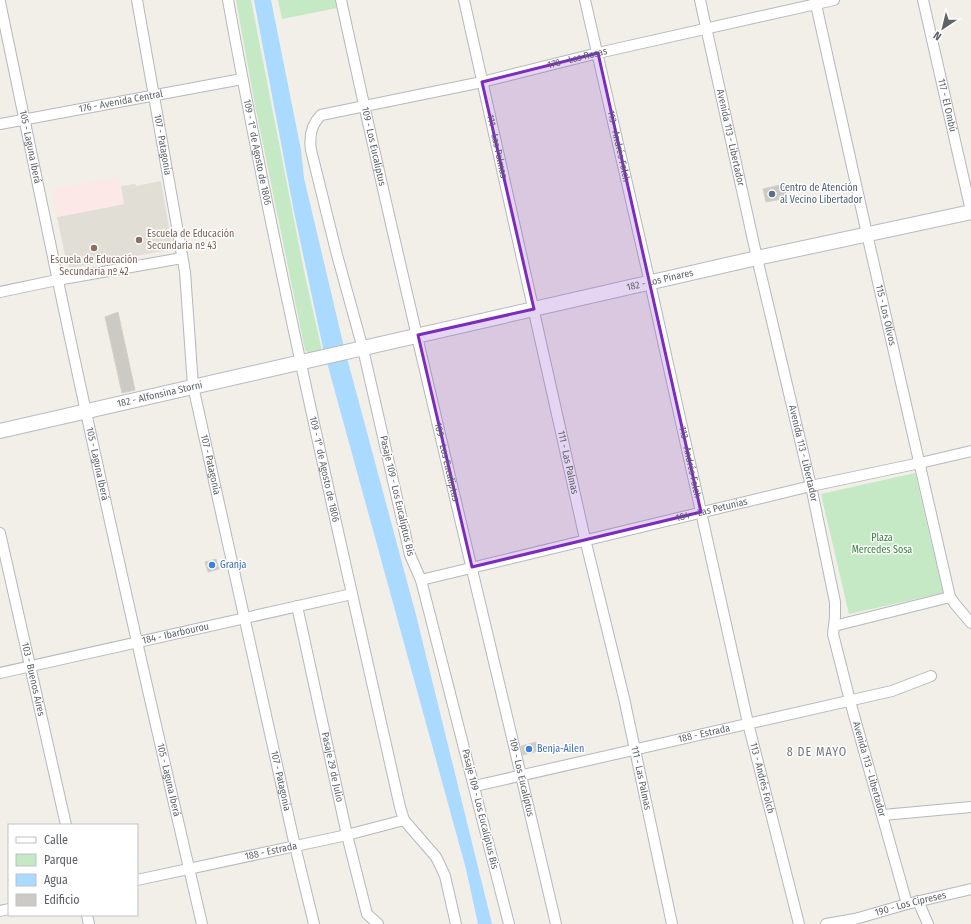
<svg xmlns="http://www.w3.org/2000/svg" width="971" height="924" font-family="'Fira Sans Condensed',sans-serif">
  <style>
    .education { fill: #e1ded6 }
    .medical { fill: #fce8e6 }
    .green { fill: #c5e8c5 }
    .water { fill: #aadaff }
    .building { fill: #cccac5; stroke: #d6d1c6 }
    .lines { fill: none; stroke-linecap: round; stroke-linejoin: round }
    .street-casing { stroke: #b5b8bc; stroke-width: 12 }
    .secondary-casing { stroke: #b6babf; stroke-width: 16 }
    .street { stroke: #fff; stroke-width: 10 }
    .secondary { stroke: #fff; stroke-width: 14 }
    .marked { fill: #7b2cbf; fill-opacity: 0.2; stroke: #7b2cbf; stroke-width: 3; stroke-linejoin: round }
    .service-dot { fill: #5c6f8a; stroke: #fff; stroke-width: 1.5 }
    .education-dot { fill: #8d6e63; stroke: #fff; stroke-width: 1.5 }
    .shop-dot { fill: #3f7fe0; stroke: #fff; stroke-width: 1.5 }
    .labels { text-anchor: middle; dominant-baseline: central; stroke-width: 3; stroke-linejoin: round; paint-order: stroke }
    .street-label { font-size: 10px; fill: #5f6368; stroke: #fff }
    .service-label { font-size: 10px; fill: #4e5e75; stroke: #fff; text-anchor: start }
    .education-label { font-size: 10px; fill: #785e54; stroke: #fff; text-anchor: start }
    .park-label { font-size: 10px; fill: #348238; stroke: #fff }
    .shop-label { font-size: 10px; fill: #366cbe; stroke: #fff; text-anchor: start }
    .quarter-label { font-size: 12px; letter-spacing: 1px; fill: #70757a; stroke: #fff }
  </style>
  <rect width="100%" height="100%" fill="#f1efe8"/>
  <path class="education" d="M161 181 172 245 168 250 72 268 67 265 57 217 124 204 121 186 135 184 136 186Z"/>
  <path class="medical" d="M119 177 124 204 57 217 52 189Z"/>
  <path class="green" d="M236 0H251L304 271 322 351 310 354 305 350 254 100Z
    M278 0H335L337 8 282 19Z
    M915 473 943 593 849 614 821 494Z"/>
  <path class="water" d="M254 0H271L301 150 304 178 343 343 416 615 492 924H478L466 869 323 348 294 212Z"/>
  <path class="building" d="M784 184 787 198 766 202 763 189Z
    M118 312 135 390 122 393 105 317Z
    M216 559 219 569 208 572 205 562Z
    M536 742 538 751 523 755 521 746Z"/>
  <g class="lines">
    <defs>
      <g id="street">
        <path id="s1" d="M137 0 185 272 193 386 295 846 314 924"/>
        <path id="s2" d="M228 0C277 271 340 539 400 807L404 820 436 857 440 865 445 876 456 924"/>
        <path id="s3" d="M341 0C408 309 484 616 556 924"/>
        <path id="s4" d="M464 0 585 539 624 698 672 924"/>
        <path id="s5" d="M585 0 650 283 748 723 799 924"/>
        <path id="s6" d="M700 0 757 258 811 486 835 602V617L833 634 850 701 907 904"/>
        <path id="s7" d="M815 0 867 234 950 597 955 604 971 623"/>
        <path id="s8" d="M923 0 971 211"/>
        <path id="s9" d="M0 2C20 95 38 188 58 281 103 496 152 710 202 924"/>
        <path id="s10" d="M0 124 242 79"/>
        <path d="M0 292 57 280 182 258"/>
        <path id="s11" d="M0 533 66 825"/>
        <path id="s12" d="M421 580 811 486 920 463 971 451"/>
        <path id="s13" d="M297 606 347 835 367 914 378 924"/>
        <path d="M834 626 950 597"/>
        <path id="s14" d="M0 673 352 594"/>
        <path id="s15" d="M475 786 892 691 931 676"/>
        <path d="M883 815 971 807"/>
        <path id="s16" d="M137 880 347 835 404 820"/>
        <path d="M918 901 928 924"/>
        <path d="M0 911 9 909"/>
        <path d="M87 915 89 924"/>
        <path id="s17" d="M509 924 421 580 410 555 363 349 337 255 311 150C309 136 311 125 321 115L482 82 598 53 834 0"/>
        <path id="s18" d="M826 924 855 919 907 904 971 889"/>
      </g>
      <g id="secondary">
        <path id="s19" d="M0 431 757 258 971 212"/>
      </g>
    </defs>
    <use href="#street" class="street-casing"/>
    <use href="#secondary" class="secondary-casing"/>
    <use href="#street" class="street"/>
    <use href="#secondary" class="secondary"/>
  </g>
  <path class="marked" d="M598 53 701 512 472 567 418 335 534 309 482 82Z"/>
  <circle class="service-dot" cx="772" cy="194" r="4"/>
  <g class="education-dot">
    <circle cx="139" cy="240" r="4"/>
    <circle cx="94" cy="248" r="4"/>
  </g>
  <g class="shop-dot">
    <circle cx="212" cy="565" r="4"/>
    <circle cx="529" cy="749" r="4"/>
  </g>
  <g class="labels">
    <g class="street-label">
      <text stroke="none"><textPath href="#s17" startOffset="1100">178 - Las Rosas</textPath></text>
      <text stroke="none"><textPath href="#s10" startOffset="123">176 - Avenida Central</textPath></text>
      <text stroke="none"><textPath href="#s8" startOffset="108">117 - El Ombú</textPath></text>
      <text stroke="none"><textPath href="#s6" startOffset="141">Avenida 113 - Libertador</textPath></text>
      <text stroke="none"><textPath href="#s1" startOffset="147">107 - Patagonia</textPath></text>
      <text stroke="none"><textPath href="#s4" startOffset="150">111 - Las Palmas</textPath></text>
      <text stroke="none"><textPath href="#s5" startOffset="150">113 - Andrés Folch</textPath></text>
      <text stroke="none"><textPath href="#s9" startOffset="148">105 - Laguna Iberá</textPath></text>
      <text stroke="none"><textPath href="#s3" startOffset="150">109 - Los Eucaliptus</textPath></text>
      <text stroke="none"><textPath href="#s2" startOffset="155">109 - 1° de Agosto de 1806</textPath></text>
      <text stroke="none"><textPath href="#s19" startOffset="677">182 - Los Pinares</textPath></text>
      <text stroke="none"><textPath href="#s7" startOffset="323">115 - Los Olivos</textPath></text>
      <text stroke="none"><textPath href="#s19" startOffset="164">182 - Alfonsina Storni</textPath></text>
      <text stroke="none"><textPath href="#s6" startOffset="465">Avenida 113 - Libertador</textPath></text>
      <text stroke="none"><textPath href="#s3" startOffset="474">109 - Los Eucaliptus</textPath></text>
      <text stroke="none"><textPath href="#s4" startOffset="474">111 - Las Palmas</textPath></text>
      <text stroke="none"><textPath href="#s5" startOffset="474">113 - Andrés Folch</textPath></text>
      <text stroke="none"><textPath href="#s9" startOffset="472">105 - Laguna Iberá</textPath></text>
      <text stroke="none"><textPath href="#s1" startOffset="471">107 - Patagonia</textPath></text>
      <text stroke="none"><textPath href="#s2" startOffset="479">109 - 1° de Agosto de 1806</textPath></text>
      <text transform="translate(397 496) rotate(77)">Pasaje 109 - Los Eucaliptus Bis</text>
      <text stroke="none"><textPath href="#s12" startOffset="299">184 - Las Petunias</textPath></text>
      <text stroke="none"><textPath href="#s14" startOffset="180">184 - Ibarbourou</textPath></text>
      <text stroke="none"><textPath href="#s11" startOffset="150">103 - Buenos Aires</textPath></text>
      <text stroke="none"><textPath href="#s15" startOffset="235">188 - Estrada</textPath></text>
      <text stroke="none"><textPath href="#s13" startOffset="165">Pasaje 29 de Julio</textPath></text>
      <text stroke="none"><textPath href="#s6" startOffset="789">Avenida 113 - Libertador</textPath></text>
      <text stroke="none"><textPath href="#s3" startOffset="798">109 - Los Eucaliptus</textPath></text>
      <text stroke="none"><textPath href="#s4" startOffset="798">111 - Las Palmas</textPath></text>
      <text stroke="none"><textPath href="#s5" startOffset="798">113 - Andrés Folch</textPath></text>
      <text stroke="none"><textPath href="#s9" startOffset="796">105 - Laguna Iberá</textPath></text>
      <text stroke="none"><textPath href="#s1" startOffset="795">107 - Patagonia</textPath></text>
      <text transform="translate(480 809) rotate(76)">Pasaje 109 - Los Eucaliptus Bis</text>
      <text stroke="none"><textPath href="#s16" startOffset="137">188 - Estrada</textPath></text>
      <text stroke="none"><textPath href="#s18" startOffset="87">190 - Los Cipreses</textPath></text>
    </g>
    <g class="service-label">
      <text x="780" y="188">Centro de Atención<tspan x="780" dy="12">al Vecino Libertador</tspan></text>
    </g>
    <g class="education-label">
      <text x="147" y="234">Escuela de Educación<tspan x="147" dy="12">Secundaria nº 43</tspan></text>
      <text x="94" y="260" text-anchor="middle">Escuela de Educación<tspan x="94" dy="12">Secundaria nº 42</tspan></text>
    </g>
    <g class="park-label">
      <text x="882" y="538">Plaza<tspan x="882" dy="12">Mercedes Sosa</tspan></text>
    </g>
    <g class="shop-label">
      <text x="220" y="565">Granja</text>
      <text x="537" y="749">Benja-Ailen</text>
    </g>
    <g class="quarter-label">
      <text x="817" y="752">8 DE MAYO</text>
    </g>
  </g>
  <rect x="8" y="824" width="130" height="92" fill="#ffffff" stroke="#bfc1c3"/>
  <rect x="16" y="837" width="20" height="6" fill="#ffffff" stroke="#bfc1c3"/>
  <text x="44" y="844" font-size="12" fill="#5f6368">Calle</text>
  <rect x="16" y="854" width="20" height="12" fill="#c5e8c5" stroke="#bfc1c3"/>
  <text x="44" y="864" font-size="12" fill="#5f6368">Parque</text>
  <rect x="16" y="874" width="20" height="12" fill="#aadaff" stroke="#bfc1c3"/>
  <text x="44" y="884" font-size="12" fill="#5f6368">Agua</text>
  <rect x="16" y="894" width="20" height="12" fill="#cccac5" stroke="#bfc1c3"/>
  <text x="44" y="904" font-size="12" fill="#5f6368">Edificio</text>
  <g transform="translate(943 28) rotate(215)" stroke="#ffffff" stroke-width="3" paint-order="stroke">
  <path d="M0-3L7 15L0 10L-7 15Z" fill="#5f6368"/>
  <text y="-6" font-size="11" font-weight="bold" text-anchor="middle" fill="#5f6368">N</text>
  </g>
</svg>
